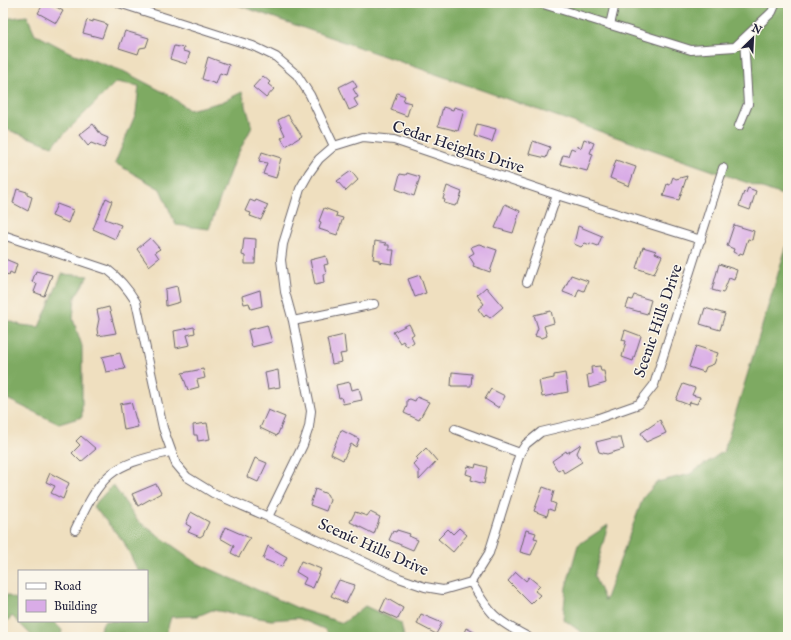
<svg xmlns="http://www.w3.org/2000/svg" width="791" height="640" font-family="'IM FELL English',serif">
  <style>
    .forest { fill: #7eaa62; stroke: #50664e }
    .building { fill: #d9ace7 }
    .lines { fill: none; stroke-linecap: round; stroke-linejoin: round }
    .minor-casing { stroke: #6a6469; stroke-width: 10 }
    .minor { stroke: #fff; stroke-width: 8 }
    .labels { text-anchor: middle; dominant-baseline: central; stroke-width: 3; stroke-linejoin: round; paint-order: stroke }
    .street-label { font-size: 16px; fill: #22223b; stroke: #fbf7ec }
  </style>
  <rect width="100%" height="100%" fill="#fbf7ec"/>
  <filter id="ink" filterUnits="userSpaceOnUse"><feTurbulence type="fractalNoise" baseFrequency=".025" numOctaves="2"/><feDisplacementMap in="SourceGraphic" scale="8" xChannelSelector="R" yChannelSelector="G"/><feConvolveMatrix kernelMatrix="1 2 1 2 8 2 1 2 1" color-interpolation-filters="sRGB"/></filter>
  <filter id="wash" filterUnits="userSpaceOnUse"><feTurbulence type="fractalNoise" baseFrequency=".012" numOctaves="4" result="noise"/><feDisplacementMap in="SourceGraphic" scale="16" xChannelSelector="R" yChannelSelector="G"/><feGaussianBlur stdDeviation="0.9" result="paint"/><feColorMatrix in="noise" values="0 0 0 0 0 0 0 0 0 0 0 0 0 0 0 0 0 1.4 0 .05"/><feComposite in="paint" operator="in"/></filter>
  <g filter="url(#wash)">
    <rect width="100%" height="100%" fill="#efdfbf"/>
    <path class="forest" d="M232 3H788V197Z
      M27 16 35 34 69 52 123 71 169 95 189 110 222 102 242 92 252 127 233 163 209 229 176 225 160 189 115 163 136 113 139 86 116 82 52 146 3 128 7 102 3 99V19Z
      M788 241V637H588L563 619 566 587 578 545 608 525 594 576 605 601 643 498 657 482 690 474 724 451Z
      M62 274 88 276 75 297 73 319 82 346V417L59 424 3 397V319L21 325 39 327Z
      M113 485 138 521 197 563 302 610 343 623 365 606 401 623 404 637H332L324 629 298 618 271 620 212 610 198 616 171 617 165 637H125L124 634 99 632 104 621H147V592L148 591 147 571H138L124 542 93 506Z
      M3 594 19 600V621H53L62 630 61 637H33L12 616 3 626Z"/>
    <g id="blocks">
      <path class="building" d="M44 3H50L63 11 56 23 38 13Z
        M87 20 93 22V20L107 24 102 38 83 33Z
        M125 31 149 38 146 47 140 48 138 54 119 48Z
        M174 46 184 48 183 51 190 53 186 64 170 59Z
        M208 57 229 65 226 75 220 73 216 84 202 79Z
        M263 76 270 82 268 84 274 89 266 98 253 87Z
        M353 80 357 87 353 89 358 97 354 99 358 106 349 110 339 87Z
        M397 93 405 96 403 101 411 103 407 116 391 110Z
        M443 107 453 110 454 107 464 110 458 131 438 126Z
        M288 115 302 136 286 146 281 138 285 135 278 120Z
        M93 124 101 135 108 138 104 148 91 143 88 146 79 135Z
        M477 124 496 129 492 142 474 136Z
        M584 139 594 143 590 153 593 154 587 171 560 164 563 155 568 156 571 148 576 150 577 146 581 148Z
        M533 141 550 147 546 158 529 154Z
        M262 152 281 158 276 178 263 174 267 163 259 161Z
        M616 160 636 167 629 186 610 178Z
        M351 171 358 180 346 191 337 181Z
        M407 173 420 177 414 196 396 189 400 174 406 175Z
        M687 176 679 200 663 196 667 184 670 185 673 177 676 179Z
        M447 186 462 192 458 204H456L455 206 444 203 445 200 443 199Z
        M748 188 756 191 750 210 739 206 744 192 746 193Z
        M17 189 27 192V195L32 197 28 211 13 203Z
        M106 198 112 201 105 219 121 225 115 239 93 229Z
        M250 200 255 202 256 200 268 205 261 220 250 216 251 213 245 211Z
        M57 204 73 210 68 223 52 216Z
        M505 204 520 211 513 233 495 228Z
        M324 208 337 213 336 216 343 218 337 235 319 229 321 222 319 221Z
        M734 225 754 231 752 240 748 239 743 254 740 253 739 255 733 252 734 249 727 246Z
        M578 226 602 236 598 246 590 243V245L585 243 581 247 574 244Z
        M150 238 160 249 155 252 159 258 149 266 137 249Z
        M244 238 256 239 255 264H245V256L242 255Z
        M375 241 386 243 385 245H389V250H394L392 264 379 262V260L373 259Z
        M479 244 497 250 490 272 473 266 474 264 469 256 474 253 471 247Z
        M643 247 656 251 655 253 662 256 654 274 636 268Z
        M326 256 328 264 324 265 326 274 323 275 324 283 315 285 310 260Z
        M5 259 17 264 14 274 10 272 9 275 3 273Z
        M719 264 737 270 734 280 729 278 723 293 712 290Z
        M36 271 52 275 44 296 34 292 37 284 32 282Z
        M420 275 426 293 415 297 408 279Z
        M571 275 588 281 584 291 579 289 576 297 563 292Z
        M177 286 180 302 166 306 165 289Z
        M486 287 503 307 490 318 486 315 484 317 478 309 484 304 477 295Z
        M260 290 262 306 251 309 249 303 244 304 242 296Z
        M634 295 651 300 647 314 626 308 629 299 632 300Z
        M109 307 116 333 98 336 97 329 99 319 97 310Z
        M705 308 725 314 720 330 700 324Z
        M551 311 554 323 544 326 547 336 542 338 535 336 538 328 534 315Z
        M409 324 414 334 411 336 414 342 407 347 403 341 400 343 393 332Z
        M267 325 272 342 252 347 248 330Z
        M194 327 195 333 187 335 190 345 176 348 174 331Z
        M625 330 641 336 633 361 622 357 626 341 622 340Z
        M344 335 346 353 340 354 342 362 332 364 327 339Z
        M696 346 718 353 714 364 706 367 704 372 689 367Z
        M120 353 125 369 106 372 102 357Z
        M600 366 601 371H604L606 383 589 388 587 375 592 374 591 367Z
        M203 369 205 378 197 380 199 387 188 390 182 373Z
        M278 370 280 387 268 389 265 373Z
        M452 372 472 374 471 386H451Z
        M565 373 568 392 542 397 539 381 554 378V375Z
        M350 382 352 390 359 388 362 400 343 404 341 397 339 398 336 385Z
        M683 384 695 388 692 395 700 397 697 404 690 402 689 405 676 400Z
        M491 389 505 396 499 408 485 399Z
        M417 397 429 402 419 420 404 413 407 406V400L410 399 415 401Z
        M131 402 138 427 124 430 120 404Z
        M268 410 285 417 277 436 260 428Z
        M660 420 666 433 646 442 641 433Z
        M207 423 210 439 198 441 197 435H194L193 425Z
        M341 430 359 439 356 447 351 444 343 460 331 454Z
        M81 436 96 449 81 462 72 453 80 445 76 441Z
        M612 438H621L624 449 607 454 599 452 596 442Z
        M581 444 577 453 582 462 564 473 562 469 558 471 552 461 566 451 567 453Z
        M426 448 437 461 419 480V471L413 464 418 459 416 458Z
        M255 458 267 463 258 482 247 477Z
        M476 464 487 467 484 484 471 480 472 476 466 474 468 466 475 468Z
        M50 473 69 483 63 499 51 493 55 486 46 482Z
        M156 484 161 493 138 506 132 494Z
        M543 487 554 491 551 502 556 504 554 511 549 509 547 516 534 511Z
        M315 489 327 494 330 500 326 511 310 505Z
        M191 512 209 522 203 535 200 537 188 532 191 527 186 524Z
        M355 512 367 516 370 512 380 517 374 534 350 522Z
        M225 527 250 538 239 557 231 553 234 546 220 538Z
        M459 528 467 535 453 552 438 539 448 529 453 534Z
        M397 530 410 534 409 536 418 540 413 550 389 540 393 531 396 532Z
        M526 530 536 533 534 538 538 539 531 555 520 552Z
        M268 546 287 557 282 567 263 559Z
        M301 561 321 569 313 588 303 584 306 578 296 572Z
        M516 572 526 581 529 577 540 586 535 591 540 595 531 604 508 581Z
        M339 580 355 585 346 603 331 596Z
        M386 598 403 608 398 619 380 611Z
        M421 614 442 623 436 634 417 624Z
        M466 628 484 637H462Z"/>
    </g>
  </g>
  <g filter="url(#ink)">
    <use href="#blocks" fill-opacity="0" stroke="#6a6469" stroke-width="1"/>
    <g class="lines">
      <defs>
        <path id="minor" d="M119 3 253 46 276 57 297 75 310 95 334 146
          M540 3 691 50 735 47 772 12 776 3
          M144 11 147 3
          M610 25 615 3
          M739 126 748 104 744 39
          M3 235 108 270C120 279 128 289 136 302L163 428 176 464 187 477 213 493 268 517 399 578 425 587 443 590 471 582 489 553 520 453 526 444 541 432 596 419 639 404 654 385 658 372 723 168
          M527 282 557 195
          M293 321 374 304
          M455 429 520 453
          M268 517 303 445 309 427 311 411 293 321 285 292 281 260 283 244 300 189 309 173 319 159 334 146 363 137 394 140 557 195 701 240
          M75 530C102 473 109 466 170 452
          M471 582C490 614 495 620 528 637"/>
      </defs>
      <use href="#minor" class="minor-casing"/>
      <use href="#minor" class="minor"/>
    </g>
  </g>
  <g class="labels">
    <g class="street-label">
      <text transform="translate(458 148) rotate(18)">Cedar Heights Drive</text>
      <text transform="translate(659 321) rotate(-71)">Scenic Hills Drive</text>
      <text transform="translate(373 548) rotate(24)">Scenic Hills Drive</text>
    </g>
  </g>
  <rect width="791" height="640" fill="none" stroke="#fbf7ec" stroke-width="16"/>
  <rect x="18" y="570" width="130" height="52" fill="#fbf7ec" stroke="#a4a2a5"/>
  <rect x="26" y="583" width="20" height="6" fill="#ffffff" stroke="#a4a2a5"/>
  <text x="54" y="590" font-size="12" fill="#22223b">Road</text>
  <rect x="26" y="600" width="20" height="12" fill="#d9ace7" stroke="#a4a2a5"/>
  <text x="54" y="610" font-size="12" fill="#22223b">Building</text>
  <g transform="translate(753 38) rotate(24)" stroke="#fbf7ec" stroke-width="3" paint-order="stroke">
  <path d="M0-3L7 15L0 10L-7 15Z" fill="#22223b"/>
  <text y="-6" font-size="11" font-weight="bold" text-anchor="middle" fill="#22223b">N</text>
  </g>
</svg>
